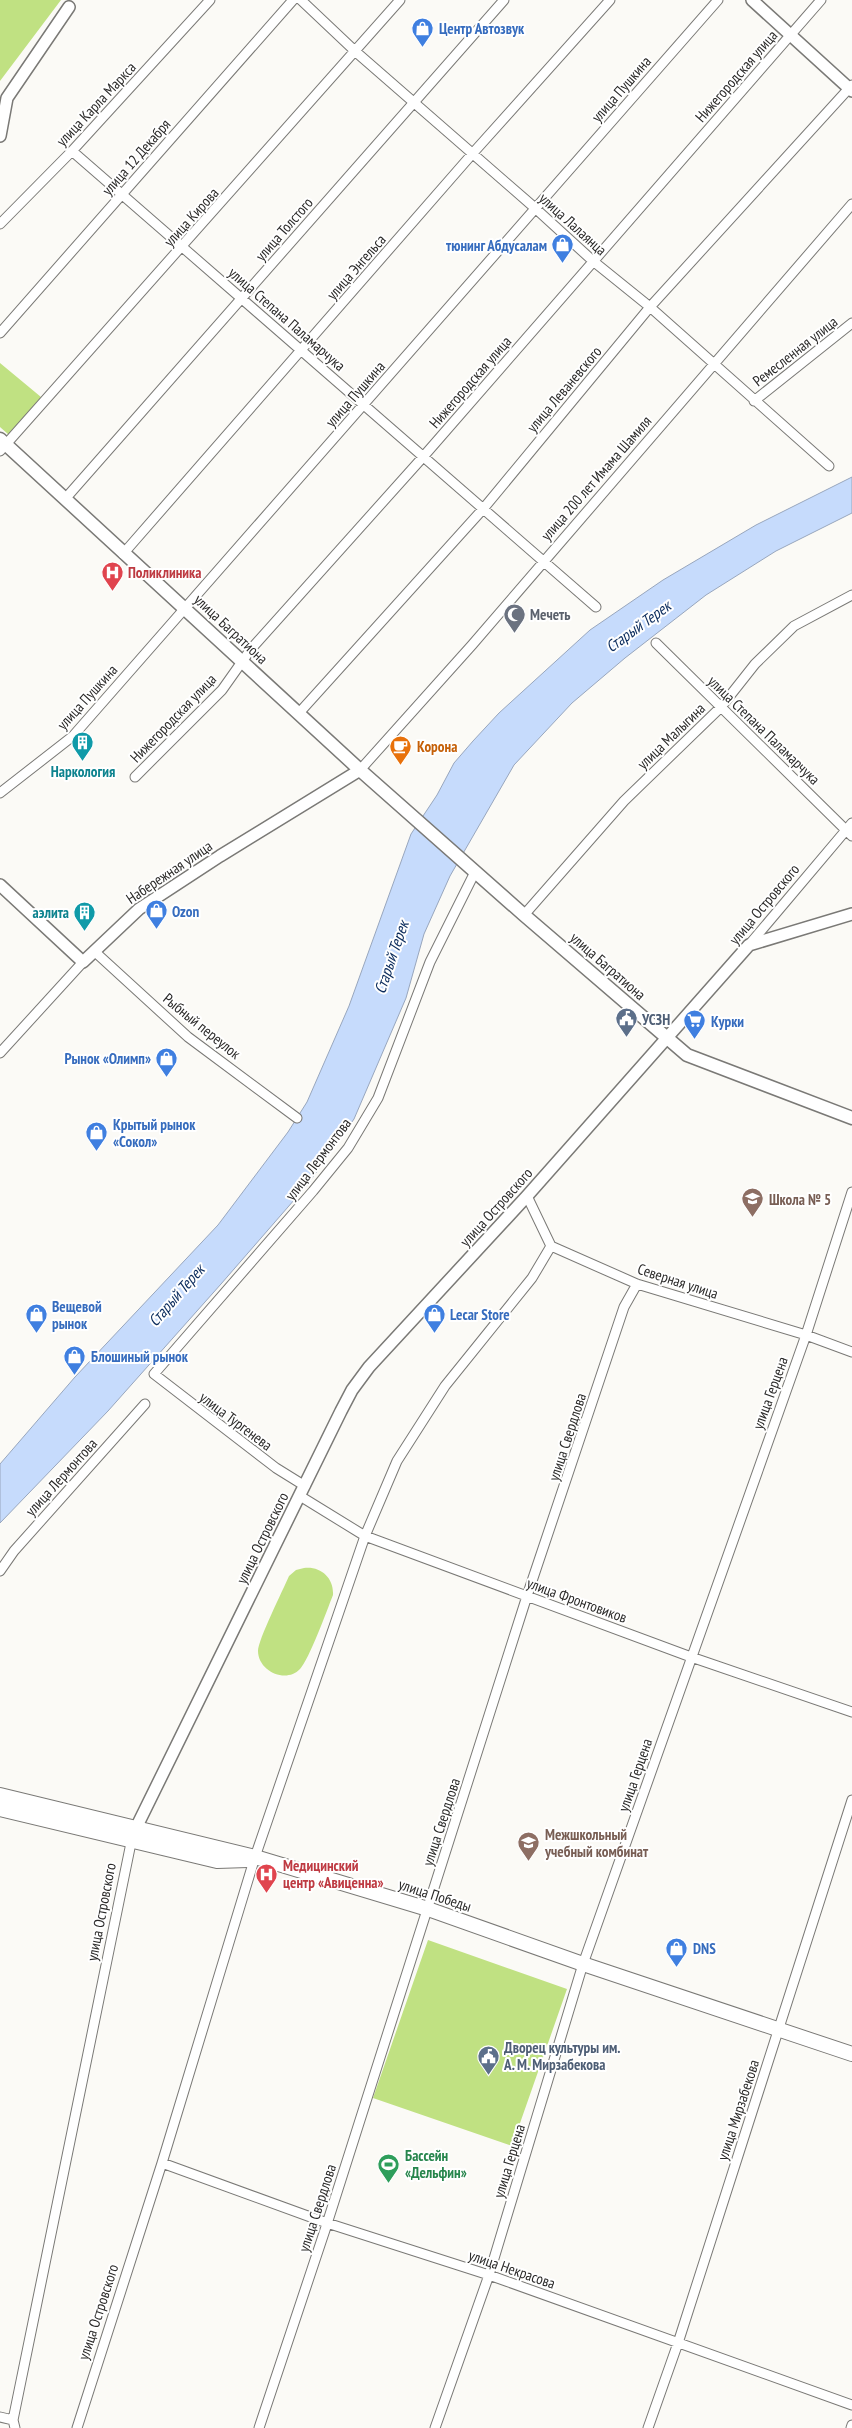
<svg xmlns="http://www.w3.org/2000/svg" width="852" height="2428" font-family="'PT Sans Narrow',sans-serif">
  <style>
    .green { fill: #c0e182 }
    .water { fill: #c6dbfc; stroke: #98a6bd }
    .lines { fill: none; stroke-linecap: round; stroke-linejoin: round }
    .minor-casing { stroke: #7a7976; stroke-width: 11 }
    .tertiary-casing { stroke: #7a7976; stroke-width: 14 }
    .secondary-casing { stroke: #7a7976; stroke-width: 15 }
    .primary-casing { stroke: #7a7976; stroke-width: 16 }
    .minor { stroke: #fff; stroke-width: 9 }
    .tertiary { stroke: #fff; stroke-width: 11 }
    .secondary { stroke: #fff; stroke-width: 12 }
    .primary { stroke: #fff; stroke-width: 14 }
    .labels { text-anchor: middle; dominant-baseline: central; stroke-width: 4; stroke-linejoin: round; paint-order: stroke }
    .shop-label { font-size: 15px; font-weight: bold; fill: #366cbe; stroke: #fff; text-anchor: start }
    .street-label { font-size: 15px; fill: #2b2a29; stroke: #fff }
    .health-label { font-size: 15px; font-weight: bold; fill: #be3a42; stroke: #fff; text-anchor: start }
    .worship-label { font-size: 15px; font-weight: bold; fill: #5b616d; stroke: #fff; text-anchor: start }
    .food-label { font-size: 15px; font-weight: bold; fill: #c56008; stroke: #fff; text-anchor: start }
    .culture-label { font-size: 15px; font-weight: bold; fill: #0d838f; stroke: #fff }
    .service-label { font-size: 15px; font-weight: bold; fill: #4e5e75; stroke: #fff; text-anchor: start }
    .education-label { font-size: 15px; font-weight: bold; fill: #785e54; stroke: #fff; text-anchor: start }
    .leisure-label { font-size: 15px; font-weight: bold; fill: #27864d; stroke: #fff; text-anchor: start }
    .water-label { font-size: 16px; font-style: italic; fill: #0a2b5c; stroke: #fff }
  </style>
  <rect width="100%" height="100%" fill="#fbfaf6"/>
  <path class="green" d="M0 0H61L0 81Z
    M0 363 41 397 9 435 0 427Z
    M304 1568C321 1566 334 1578 333 1595 327 1610 309 1660 300 1669 286 1684 258 1671 258 1651 258 1640 283 1590 289 1576L296 1570Z
    M428 1940 567 1989 512 2146 373 2098Z"/>
  <path class="water" d="M852 477V513L776 551 706 595 625 658 572 703 514 765 450 876 424 934 406 998 354 1119 308 1184 221 1284 108 1411 0 1523V1464L75 1377 218 1225 288 1132 307 1102 349 1006 411 834 437 795 454 763 473 741 499 713 590 630 663 580 756 525Z"/>
  <g class="lines">
    <defs>
      <path id="minor" d="M301 0 356 52 535 208 593 261 650 307 829 466
        M72 151 596 607
        M0 224 72 151 210 0
        M0 333 293 0
        M754 401 852 323
        M0 451 400 0
        M65 499 504 0
        M123 554 473 153 610 0
        M656 643 852 836
        M299 713 483 509 650 307 852 85
        M360 770 472 645 852 204
        M135 777 222 690 251 649 423 457 821 0
        M0 793 73 736 718 0
        M524 915 624 801 721 707 755 664 794 626 852 595
        M749 945 852 823
        M94 951 188 1037 297 1118
        M0 1053 83 962
        M527 1196 551 1246 637 1284 806 1335 852 1352
        M305 1486 276 1468 154 1374 313 1191 348 1148 378 1098 430 962 475 872
        M300 1496 365 1536 691 1657 852 1712
        M0 1571 14 1551 145 1404
        M162 2163 327 2223 489 2275 852 2405
        M0 2417 13 2420
        M15 2428 13 2420 132 1838
        M77 2428 162 2163 255 1857 365 1536 397 1461 445 1386 532 1278 551 1246
        M259 2428 325 2230 527 1596 624 1307 637 1284
        M435 2428 489 2275 583 1964 806 1335 852 1192
        M648 2428 678 2343 852 1800
        M851 2428 852 2425"/>
      <path id="tertiary" d="M752 0 852 91
        M0 136 7 98 69 7
        M0 885 83 962 139 909 220 856 360 770
        M136 1828 341 1411 352 1390 369 1367 527 1196 749 945 852 914"/>
      <path id="secondary" d="M0 439 360 770 524 915 687 1055 852 1118"/>
      <path id="primary" d="M0 1795 255 1857 428 1909 583 1964 852 2054
        M0 1809 217 1861 248 1860"/>
    </defs>
    <use href="#minor" class="minor-casing"/>
    <use href="#tertiary" class="tertiary-casing"/>
    <use href="#secondary" class="secondary-casing"/>
    <use href="#primary" class="primary-casing"/>
    <use href="#minor" class="minor"/>
    <use href="#tertiary" class="tertiary"/>
    <use href="#secondary" class="secondary"/>
    <use href="#primary" class="primary"/>
  </g>
  <defs>
    <symbol id="shop-pin" viewBox="-11 -11 22 30"><path d="M0 17L-7.5 6A9.5 9.5 0 1 1 7.5 6Z" fill="#3f7fe0" stroke="#fff"/><path d="M-5-2.5h2.3a2.7 3.5 0 0 1 5.4 0H5L5.5 6h-11ZM-1.5-2.5h3a1.5 2.3 0 0 0-3 0Z" fill="#fff"/></symbol>
    <symbol id="hospital-pin" viewBox="-11 -11 22 30"><path d="M0 17L-7.5 6A9.5 9.5 0 1 1 7.5 6Z" fill="#e0444e" stroke="#fff"/><path d="M-5-5h3v3.5h4V-5h3V5h-3V1.5h-4V5h-3Z" fill="#fff"/></symbol>
    <symbol id="mosque-pin" viewBox="-11 -11 22 30"><path d="M0 17L-7.5 6A9.5 9.5 0 1 1 7.5 6Z" fill="#6b7280" stroke="#fff"/><path d="M3.5-4.9A6 6 0 1 0 3.5 4.9A5 5 0 1 1 3.5-4.9Z" fill="#fff"/></symbol>
    <symbol id="building-pin" viewBox="-11 -11 22 30"><path d="M0 17L-7.5 6A9.5 9.5 0 1 1 7.5 6Z" fill="#0f9aa8" stroke="#fff"/><path d="M-4-6H4V6H1V3H-1V6H-4ZM-2.5-4.3h1.7v1.8h-1.7ZM.8-4.3h1.7v1.8H.8ZM-2.5-1h1.7V.8h-1.7ZM.8-1h1.7V.8H.8Z" fill="#fff"/></symbol>
    <symbol id="cafe-pin" viewBox="-11 -11 22 30"><path d="M0 17L-7.5 6A9.5 9.5 0 1 1 7.5 6Z" fill="#e8710a" stroke="#fff"/><path d="M-5.5-4.5H6V0H3Q3 3.5 0 3.5H-2.5Q-5.5 3.5-5.5 0ZM3-3.2v2h1.7v-2ZM-6 4.5H4V6H-6Z" fill="#fff"/></symbol>
    <symbol id="civic-pin" viewBox="-11 -11 22 30"><path d="M0 17L-7.5 6A9.5 9.5 0 1 1 7.5 6Z" fill="#5c6f8a" stroke="#fff"/><path d="M-.6-6.5H3V-4.5H.6V-3L4-1V1h2V6H-6V1h2V-1L-.6-3ZM-1.2 2.5V6h2.4V2.5Z" fill="#fff"/></symbol>
    <symbol id="supermarket-pin" viewBox="-11 -11 22 30"><path d="M0 17L-7.5 6A9.5 9.5 0 1 1 7.5 6Z" fill="#3f7fe0" stroke="#fff"/><path d="M-6-5.5h2.5l.6 2H6L4.5 2H-2.5L-4.4-4H-6ZM-1.5 3.2a1.3 1.3 0 1 0 .1 0ZM3 3.2a1.3 1.3 0 1 0 .1 0Z" fill="#fff"/></symbol>
    <symbol id="school-pin" viewBox="-11 -11 22 30"><path d="M0 17L-7.5 6A9.5 9.5 0 1 1 7.5 6Z" fill="#8d6e63" stroke="#fff"/><path d="M0-5L7-2L0 1L-7-2ZM-4 1L0 2.5L4 1V4Q0 6-4 4Z" fill="#fff"/></symbol>
    <symbol id="university-pin" viewBox="-11 -11 22 30"><path d="M0 17L-7.5 6A9.5 9.5 0 1 1 7.5 6Z" fill="#8d6e63" stroke="#fff"/><path d="M0-5L7-2L0 1L-7-2ZM-4 1L0 2.5L4 1V4Q0 6-4 4Z" fill="#fff"/></symbol>
    <symbol id="stadium-pin" viewBox="-11 -11 22 30"><path d="M0 17L-7.5 6A9.5 9.5 0 1 1 7.5 6Z" fill="#2e9e5b" stroke="#fff"/><path d="M0-5a6.5 5 0 1 0 0 10a6.5 5 0 1 0 0-10ZM-3.5-1.8h7v3.6h-7Z" fill="#fff"/></symbol>
  </defs>
  <g fill-rule="evenodd">
    <use href="#shop-pin" x="410" y="16" width="25" height="34"/>
    <use href="#shop-pin" x="550" y="232" width="25" height="34"/>
    <use href="#hospital-pin" x="100" y="560" width="25" height="34"/>
    <use href="#mosque-pin" x="502" y="602" width="25" height="34"/>
    <use href="#building-pin" x="70" y="730" width="25" height="34"/>
    <use href="#cafe-pin" x="388" y="734" width="25" height="34"/>
    <use href="#shop-pin" x="144" y="898" width="25" height="34"/>
    <use href="#building-pin" x="72" y="900" width="25" height="34"/>
    <use href="#civic-pin" x="614" y="1006" width="25" height="34"/>
    <use href="#supermarket-pin" x="682" y="1008" width="25" height="34"/>
    <use href="#shop-pin" x="154" y="1046" width="25" height="34"/>
    <use href="#shop-pin" x="84" y="1120" width="25" height="34"/>
    <use href="#school-pin" x="740" y="1186" width="25" height="34"/>
    <use href="#shop-pin" x="422" y="1302" width="25" height="34"/>
    <use href="#shop-pin" x="24" y="1302" width="25" height="34"/>
    <use href="#shop-pin" x="62" y="1344" width="25" height="34"/>
    <use href="#university-pin" x="516" y="1830" width="25" height="34"/>
    <use href="#hospital-pin" x="254" y="1862" width="25" height="34"/>
    <use href="#shop-pin" x="664" y="1936" width="25" height="34"/>
    <use href="#civic-pin" x="476" y="2044" width="25" height="34"/>
    <use href="#stadium-pin" x="376" y="2152" width="25" height="34"/>
  </g>
  <g class="labels">
    <g class="shop-label">
      <text x="439" y="28">Центр Автозвук</text>
      <text x="547" y="245" text-anchor="end">тюнинг Абдусалам</text>
      <text x="172" y="911">Ozon</text>
      <text x="711" y="1021">Курки</text>
      <text x="151" y="1058" text-anchor="end">Рынок «Олимп»</text>
      <text x="113" y="1124">Крытый рынок<tspan x="113" dy="17">«Сокол»</tspan></text>
      <text x="52" y="1306">Вещевой<tspan x="52" dy="17">рынок</tspan></text>
      <text x="450" y="1314">Lecar Store</text>
      <text x="91" y="1356">Блошиный рынок</text>
      <text x="693" y="1948">DNS</text>
    </g>
    <g class="street-label">
      <text transform="translate(736 76) rotate(-49)">Нижегородская улица</text>
      <text transform="translate(621 89) rotate(-49)">улица Пушкина</text>
      <text transform="translate(96 104) rotate(-47)">улица Карла Маркса</text>
      <text transform="translate(136 157) rotate(-49)">улица 12 Декабря</text>
      <text transform="translate(191 217) rotate(-48)">улица Кирова</text>
      <text transform="translate(573 224) rotate(42)">улица Лалаянца</text>
      <text transform="translate(284 229) rotate(-49)">улица Толстого</text>
      <text transform="translate(356 267) rotate(-49)">улица Энгельса</text>
      <text transform="translate(287 319) rotate(41)">улица Степана Паламарчука</text>
      <text transform="translate(795 351) rotate(-38)">Ремесленная улица</text>
      <text transform="translate(470 382) rotate(-49)">Нижегородская улица</text>
      <text transform="translate(564 389) rotate(-50)">улица Леваневского</text>
      <text transform="translate(355 394) rotate(-49)">улица Пушкина</text>
      <text transform="translate(596 478) rotate(-49)">улица 200 лет Имама Шамиля</text>
      <text transform="translate(231 629) rotate(43)">улица Багратиона</text>
      <text transform="translate(87 697) rotate(-48)">улица Пушкина</text>
      <text transform="translate(173 718) rotate(-46)">Нижегородская улица</text>
      <text transform="translate(764 730) rotate(44)">улица Степана Паламарчука</text>
      <text transform="translate(671 736) rotate(-44)">улица Малыгина</text>
      <text transform="translate(169 872) rotate(-34)">Набережная улица</text>
      <text transform="translate(764 904) rotate(-50)">улица Островского</text>
      <text transform="translate(608 966) rotate(41)">улица Багратиона</text>
      <text transform="translate(202 1026) rotate(39)">Рыбный переулок</text>
      <text transform="translate(318 1159) rotate(-53)">улица Лермонтова</text>
      <text transform="translate(496 1207) rotate(-48)">улица Островского</text>
      <text transform="translate(678 1281) rotate(18)">Северная улица</text>
      <text transform="translate(770 1393) rotate(-70)">улица Герцена</text>
      <text transform="translate(236 1421) rotate(37)">улица Тургенева</text>
      <text transform="translate(567 1437) rotate(-72)">улица Свердлова</text>
      <text transform="translate(61 1477) rotate(-48)">улица Лермонтова</text>
      <text transform="translate(262 1538) rotate(-64)">улица Островского</text>
      <text transform="translate(577 1600) rotate(20)">улица Фронтовиков</text>
      <text transform="translate(635 1775) rotate(-71)">улица Герцена</text>
      <text transform="translate(441 1822) rotate(-72)">улица Свердлова</text>
      <text transform="translate(435 1895) rotate(18)">улица Победы</text>
      <text transform="translate(101 1912) rotate(-79)">улица Островского</text>
      <text transform="translate(738 2110) rotate(-72)">улица Мирзабекова</text>
      <text transform="translate(509 2161) rotate(-73)">улица Герцена</text>
      <text transform="translate(317 2208) rotate(-72)">улица Свердлова</text>
      <text transform="translate(512 2269) rotate(19)">улица Некрасова</text>
      <text transform="translate(98 2312) rotate(-72)">улица Островского</text>
    </g>
    <g class="health-label">
      <text x="128" y="572">Поликлиника</text>
      <text x="283" y="1865">Медицинский<tspan x="283" dy="17">центр «Авиценна»</tspan></text>
    </g>
    <g class="worship-label">
      <text x="530" y="614">Мечеть</text>
    </g>
    <g class="food-label">
      <text x="417" y="746">Корона</text>
    </g>
    <g class="culture-label">
      <text x="83" y="771">Наркология</text>
      <text x="69" y="912" text-anchor="end">аэлита</text>
    </g>
    <g class="service-label">
      <text x="642" y="1019">УСЗН</text>
      <text x="504" y="2047">Дворец культуры им.<tspan x="504" dy="17">А. М. Мирзабекова</tspan></text>
    </g>
    <g class="education-label">
      <text x="769" y="1199">Школа № 5</text>
      <text x="545" y="1834">Межшкольный<tspan x="545" dy="17">учебный комбинат</tspan></text>
    </g>
    <g class="leisure-label">
      <text x="405" y="2155">Бассейн<tspan x="405" dy="17">«Дельфин»</tspan></text>
    </g>
    <g class="water-label">
      <text transform="translate(638 626) rotate(-36)">Старый Терек</text>
      <text transform="translate(391 957) rotate(-71)">Старый Терек</text>
      <text transform="translate(176 1295) rotate(-49)">Старый Терек</text>
    </g>
  </g>
</svg>
